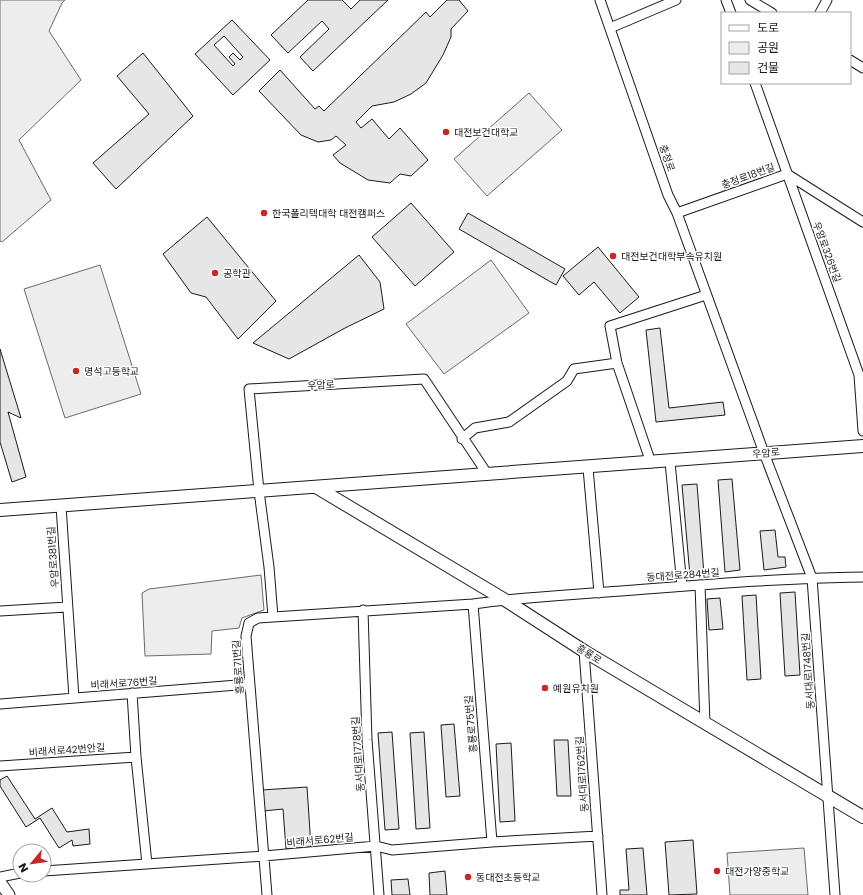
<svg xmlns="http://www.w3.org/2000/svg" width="863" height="895" font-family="Poppins,'Noto Sans KR',sans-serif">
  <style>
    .green { fill: #ededed; stroke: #6a6a6a }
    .building { fill: #e6e6e6; stroke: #1a1a1a; fill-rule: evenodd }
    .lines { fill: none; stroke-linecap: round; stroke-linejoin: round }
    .minor-casing { stroke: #1a1a1a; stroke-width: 11 }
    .tertiary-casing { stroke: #1a1a1a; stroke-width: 13 }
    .secondary-casing { stroke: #1a1a1a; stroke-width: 14 }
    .minor { stroke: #fff; stroke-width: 9 }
    .tertiary { stroke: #fff; stroke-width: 11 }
    .secondary { stroke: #fff; stroke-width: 12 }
    .poi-dot { fill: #c62828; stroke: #fff; stroke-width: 1.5 }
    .labels { text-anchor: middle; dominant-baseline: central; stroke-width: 3; stroke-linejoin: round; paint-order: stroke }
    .poi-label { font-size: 10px; fill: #1a1a1a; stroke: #fff; text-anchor: start }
    .street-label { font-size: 10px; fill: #1a1a1a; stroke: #fff }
  </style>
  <rect width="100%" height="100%" fill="#fff"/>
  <path class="green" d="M0 0H65L62 3 49 31 81 80 19 140 51 200 2 242 0 241Z
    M529 93 562 130 487 196 454 159Z
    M491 260 529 313 444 374 406 324Z
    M100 265 141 394 65 418 24 289Z
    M261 575 264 610 242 618 239 628 212 631 211 654 145 656 142 593 149 589Z
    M804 848 808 895H730L727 853Z"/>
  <path class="building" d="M308 0H342L351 9 360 0H388L313 71 300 57 329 29 322 21 288 53 271 35Z
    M447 0H459L468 11 451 29V37L443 55 426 83 411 94 394 102 372 106 356 122 361 128 372 119 389 139 400 128 428 160 411 176 400 174 390 183 368 180 340 163 333 155 346 145 336 136 331 140 318 142 301 135 259 91 280 70 315 109 319 106 324 111 426 12 430 17Z
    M232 20 270 60 233 95 195 54ZM224 36 243 57 240 60 233 53 229 57 235 64 233 66 214 45Z
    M143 53 193 116 116 189 93 163 149 114 117 76Z
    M411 203 454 252 415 286 372 237Z
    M468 213 565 269 556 285 459 229Z
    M207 217 276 301 238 339 206 297 191 293 163 254Z
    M598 247 639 297 620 313 594 282 579 295 563 276Z
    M359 255 380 282 384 309 345 328 289 359 253 343Z
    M660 328 669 408 723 402 725 415 656 422 646 330Z
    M0 349 21 418 8 412 26 477 12 482 0 442Z
    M732 479 740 570 725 572 718 480Z
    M697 484 704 575 690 576 682 485Z
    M775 530 778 557H785L786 567 764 570 760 531Z
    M795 592 800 675 785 676 780 593Z
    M756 595 761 679 747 680 742 596Z
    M720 598 723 629 709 630 707 599Z
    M454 724 460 796 446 797 441 725Z
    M392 732 399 829 385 830 378 733Z
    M424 732 430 828 416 829 410 733Z
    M554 740H568L571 796H557Z
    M511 743 515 821 500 822 496 744Z
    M7 776 35 819 52 808 67 832 89 829 90 844 73 846 72 840 59 848 40 818 26 827 0 786V780Z
    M307 787 311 847 286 849 283 809 263 811 262 790Z
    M693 840 697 894 669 895 665 842Z
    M643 848 647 895H620V890H629L626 849Z
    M445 871 447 895H430L429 873Z
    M408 879 410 895H392L391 880Z"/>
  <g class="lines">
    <defs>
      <path id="minor" d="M600 0 668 195 677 213 764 453 812 578 835 895
        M726 0 731 13
        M750 0 772 13
        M820 13 827 0
        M610 28 676 0
        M850 60 863 68
        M755 83 859 375 863 431
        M677 213 787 174 863 222
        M462 439 475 428 509 422 567 381 574 369 617 363
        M670 462 682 586
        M651 463 617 363 610 326 706 295
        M588 468 599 593
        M61 506 74 698
        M700 585 705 723
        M473 604 492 842
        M363 610 367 740 379 895
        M0 611 67 607
        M273 617 269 567 259 491 249 389 424 379 488 475
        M584 651 602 895
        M132 693 136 757 147 864
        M0 704 250 684
        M0 766 136 757
        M44 871 264 856 376 846 392 850 492 842 598 836
        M0 877 20 873
        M267 895 246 636 249 623 258 618 473 604C522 597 571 595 621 591 701 585 782 578 863 577"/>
      <path id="tertiary" d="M0 882 9 895"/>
      <path id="secondary" d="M316 487 505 600 584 651 863 817
        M0 510 863 446"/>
    </defs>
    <use href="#minor" class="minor-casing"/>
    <use href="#tertiary" class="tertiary-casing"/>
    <use href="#secondary" class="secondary-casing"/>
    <use href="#minor" class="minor"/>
    <use href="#tertiary" class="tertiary"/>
    <use href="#secondary" class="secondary"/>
  </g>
  <g class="poi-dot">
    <circle cx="446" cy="132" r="4"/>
    <circle cx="264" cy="213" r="4"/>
    <circle cx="613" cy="256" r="4"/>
    <circle cx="215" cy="273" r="4"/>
    <circle cx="76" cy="371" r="4"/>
    <circle cx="545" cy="688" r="4"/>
    <circle cx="717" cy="871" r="4"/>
    <circle cx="468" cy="877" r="4"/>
  </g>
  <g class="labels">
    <g class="poi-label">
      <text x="454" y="132">대전보건대학교</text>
      <text x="272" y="213">한국폴리텍대학 대전캠퍼스</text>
      <text x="621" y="256">대전보건대학부속유치원</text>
      <text x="223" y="273">공학관</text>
      <text x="84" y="371">명석고등학교</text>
      <text x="553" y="688">예원유치원</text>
      <text x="725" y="871">대전가양중학교</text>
      <text x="476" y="877">동대전초등학교</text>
    </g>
    <g class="street-label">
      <text transform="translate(667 158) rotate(71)">충정로</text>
      <text transform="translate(748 176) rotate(-20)">충정로18번길</text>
      <text transform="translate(827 252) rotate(70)">우암로326번길</text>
      <text transform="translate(321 385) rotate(-4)">우암로</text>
      <text transform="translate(766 453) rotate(-5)">우암로</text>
      <text transform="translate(53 557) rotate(-94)">우암로381번길</text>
      <text transform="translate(683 575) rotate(-4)">동대전로284번길</text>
      <text transform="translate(589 654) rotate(32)">흥룡로</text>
      <text transform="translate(238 667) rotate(-94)">흥룡로71번길</text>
      <text transform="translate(808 671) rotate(-94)">동서대로1748번길</text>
      <text transform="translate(124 683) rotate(-4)">비래서로76번길</text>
      <text transform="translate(471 724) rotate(-95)">흥룡로75번길</text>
      <text transform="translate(67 750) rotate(-4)">비래서로42번안길</text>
      <text transform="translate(358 754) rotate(-94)">동서대로1778번길</text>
      <text transform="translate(582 774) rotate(-94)">동서대로1762번길</text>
      <text transform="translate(320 840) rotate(-5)">비래서로62번길</text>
    </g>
  </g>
  <rect x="721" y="12" width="130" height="72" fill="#ffffff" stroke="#a3a3a3"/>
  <rect x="729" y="25" width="20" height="6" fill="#ffffff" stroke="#a3a3a3"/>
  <text x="757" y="32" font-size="12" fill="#1a1a1a">도로</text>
  <rect x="729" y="42" width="20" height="12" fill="#ededed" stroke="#a3a3a3"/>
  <text x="757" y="52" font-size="12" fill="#1a1a1a">공원</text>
  <rect x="729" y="62" width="20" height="12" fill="#e6e6e6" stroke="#a3a3a3"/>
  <text x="757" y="72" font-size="12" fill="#1a1a1a">건물</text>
  <g transform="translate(32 863) rotate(241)"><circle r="19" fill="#ffffff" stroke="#a3a3a3"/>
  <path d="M0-3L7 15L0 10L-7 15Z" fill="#c62828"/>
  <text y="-6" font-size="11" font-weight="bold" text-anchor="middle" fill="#1a1a1a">N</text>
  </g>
</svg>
